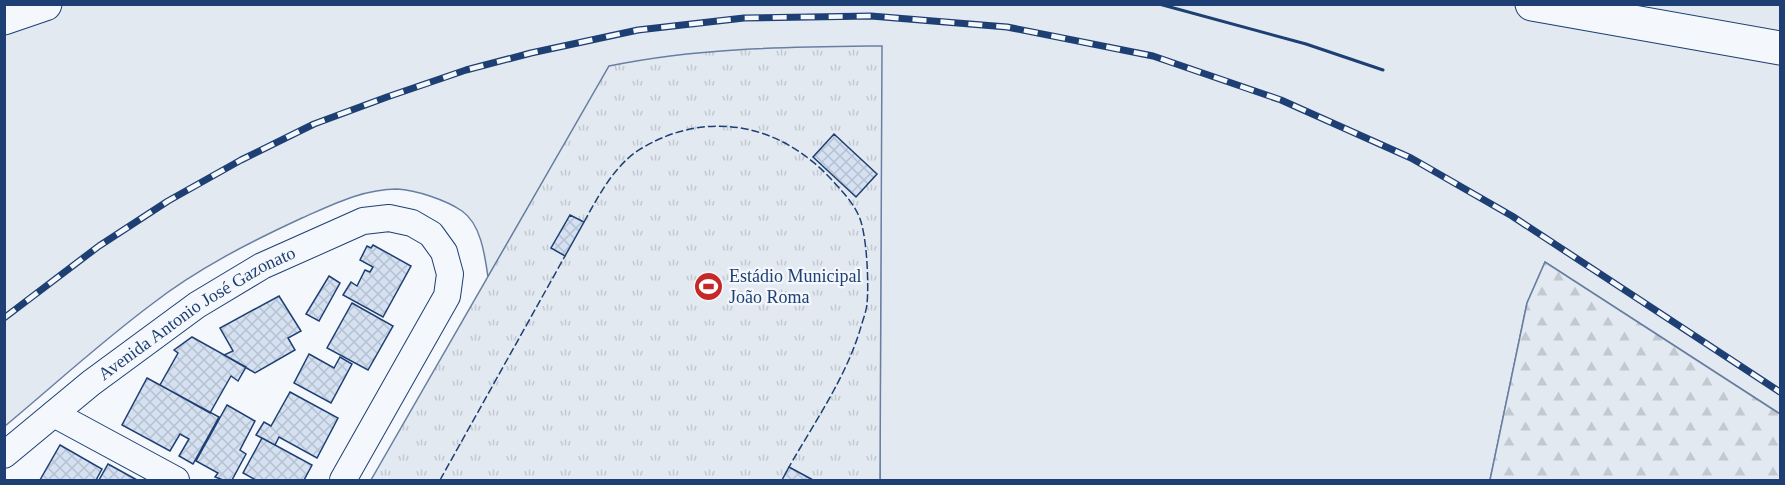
<svg xmlns="http://www.w3.org/2000/svg" width="1785" height="485" font-family="Georgia,serif">
  <style>
    .grass { fill: #e3e9f0; stroke: #687fa3; stroke-width: 1.5 }
    .forest { fill: url(#forest-firs); stroke: #687fa3; stroke-width: 1.5 }
    .park { fill: url(#park-tufts); stroke: #687fa3; stroke-width: 1.5 }
    .building { fill: url(#building-cross-hatch); stroke: #1d3f73; stroke-width: 1.5 }
    .lines { fill: none; stroke-linecap: round; stroke-linejoin: round }
    .minor-casing { stroke: #1d3f73; stroke-width: 28 }
    .primary-casing { stroke: #1d3f73; stroke-width: 35 }
    .minor { stroke: #f4f7fb; stroke-width: 26 }
    .primary { stroke: #f4f7fb; stroke-width: 33 }
    .rail-casing { stroke: #1d3f73; stroke-width: 7 }
    .rail { stroke: #f4f7fb; stroke-width: 4.5; stroke-dasharray: 14; stroke-linecap: butt }
    .fence { stroke: #1d3f73; stroke-width: 1.5; stroke-dasharray: 8 3; stroke-linecap: butt }
    .wall { stroke: #1d3f73; stroke-width: 3 }
    .labels { text-anchor: middle; dominant-baseline: central; stroke-width: 4.5; stroke-linejoin: round; paint-order: stroke }
    .poi-label { font-size: 18px; fill: #1d3f73; stroke: #f4f7fb; text-anchor: start }
    .street-label { font-size: 18px; fill: #1d3f73; stroke: #f4f7fb }
  </style>
  <defs>
    <pattern id="forest-firs" width="22" height="20" patternUnits="userSpaceOnUse" patternTransform="scale(1.5)"><rect width="22" height="20" fill="#e3e9f0"/><path d="M5 1l3.5 6h-7zM16 11l3.5 6h-7z" fill="#c2c9d1"/></pattern>
    <pattern id="park-tufts" width="24" height="20" patternUnits="userSpaceOnUse" patternTransform="scale(1.5)"><rect width="24" height="20" fill="#e3e9f0"/><path d="M3 7l-1-3M5 7V3M7 7l1-3M15 17l-1-3M17 17v-4M19 17l1-3" fill="none" stroke="#c2c9d1"/></pattern>
    <pattern id="building-cross-hatch" width="8" height="8" patternUnits="userSpaceOnUse" patternTransform="scale(1.5)"><rect width="8" height="8" fill="#d5e0f0"/><path d="M0 0l8 8M0 8l8-8" fill="none" stroke="#b6c1d1"/></pattern>
  </defs>
  <rect width="100%" height="100%" fill="#f4f7fb"/>
  <path class="grass" d="M5 5H1780V414L1545 262 1527 303 1490 480H880L881 122 559 154 488 277C485 256 481 224 462 211 446 200 416 190 397 189 363 189 332 205 302 218 250 242 197 269 152 304 101 342 53 386 5 426Z"/>
  <path class="forest" d="M1545 262 1780 414V480H1490L1527 303Z"/>
  <path class="park" d="M870 46H882L880 480H371L609 66C695 48 783 47 870 46Z"/>
  <path class="building" d="M834 134 877 174 856 197 813 157Z
    M570 215 584 222 565 256 551 248Z
    M373 245 411 266 383 317 343 295 351 282 357 286 365 270 370 272 373 267 360 260 367 246 371 248Z
    M329 276 340 283 319 321 306 314Z
    M279 296 301 331 288 338 295 350 255 373 224 355 233 351 220 328Z
    M352 303 393 326 368 370 327 348Z
    M192 337 246 367 238 381 231 376 210 413 160 385 178 353 174 350Z
    M309 354 334 368 340 357 352 364 331 403 294 383Z
    M147 378 219 417 193 464 179 456 189 439 180 434 170 451 122 425Z
    M290 392 338 418 317 458 279 437 275 445 256 435 264 422 271 426Z
    M227 405 255 421 240 450 246 454 232 480H223L215 477 218 473 196 461Z
    M262 438 312 465 304 480H256L243 473Z
    M60 445 102 469 96 480H40Z
    M108 464 137 480H99Z
    M789 467 813 480H782Z"/>
  <g class="lines">
    <defs>
      <g id="minor">
        <path d="M54 414 176 480"/>
        <path id="s1" d="M4 455 91 383 197 305 262 266 363 221 389 218 412 223 431 234 444 252 450 274 447 296 343 480"/>
      </g>
      <path id="primary" d="M1532 4 1780 48
        M4 18 45 4"/>
    </defs>
    <use href="#minor" class="minor-casing"/>
    <use href="#primary" class="primary-casing"/>
    <use href="#minor" class="minor"/>
    <use href="#primary" class="primary"/>
    <defs>
      <path id="rail" d="M4 318 99 246 168 201 241 160 314 124 387 97 466 70 531 53 638 30 744 18 871 16 1007 27 1153 56 1281 100 1411 158 1512 216 1780 392"/>
    </defs>
    <use href="#rail" class="rail-casing"/>
    <use href="#rail" class="rail"/>
    <path class="fence" d="M584 222C599 195 615 164 642 148 708 109 780 124 831 179 841 190 851 200 858 214 867 231 869 284 867 304 866 313 862 322 860 330 845 379 814 423 789 467
      M440 480 565 256"/>
    <path class="wall" d="M1159 4 1306 44 1383 70"/>
  </g>
  <defs>
    <symbol id="stadium-disc" viewBox="-11 -11 22 22"><circle r="9.5" fill="#c62828" stroke="#f4f7fb"/><path d="M0-5a6.5 5 0 1 0 0 10a6.5 5 0 1 0 0-10ZM-3.5-1.8h7v3.6h-7Z" fill="#fff"/></symbol>
  </defs>
  <g fill-rule="evenodd">
    <use href="#stadium-disc" x="692" y="270" width="33" height="33"/>
  </g>
  <g class="labels">
    <g class="poi-label">
      <text x="729" y="276">Estádio Municipal<tspan x="729" dy="21">João Roma</tspan></text>
    </g>
    <g class="street-label">
      <text stroke="none"><textPath href="#s1" startOffset="240">Avenida Antonio José Gazonato</textPath></text>
    </g>
  </g>
  <rect width="1785" height="485" fill="none" stroke="#1d3f73" stroke-width="12"/>
</svg>
